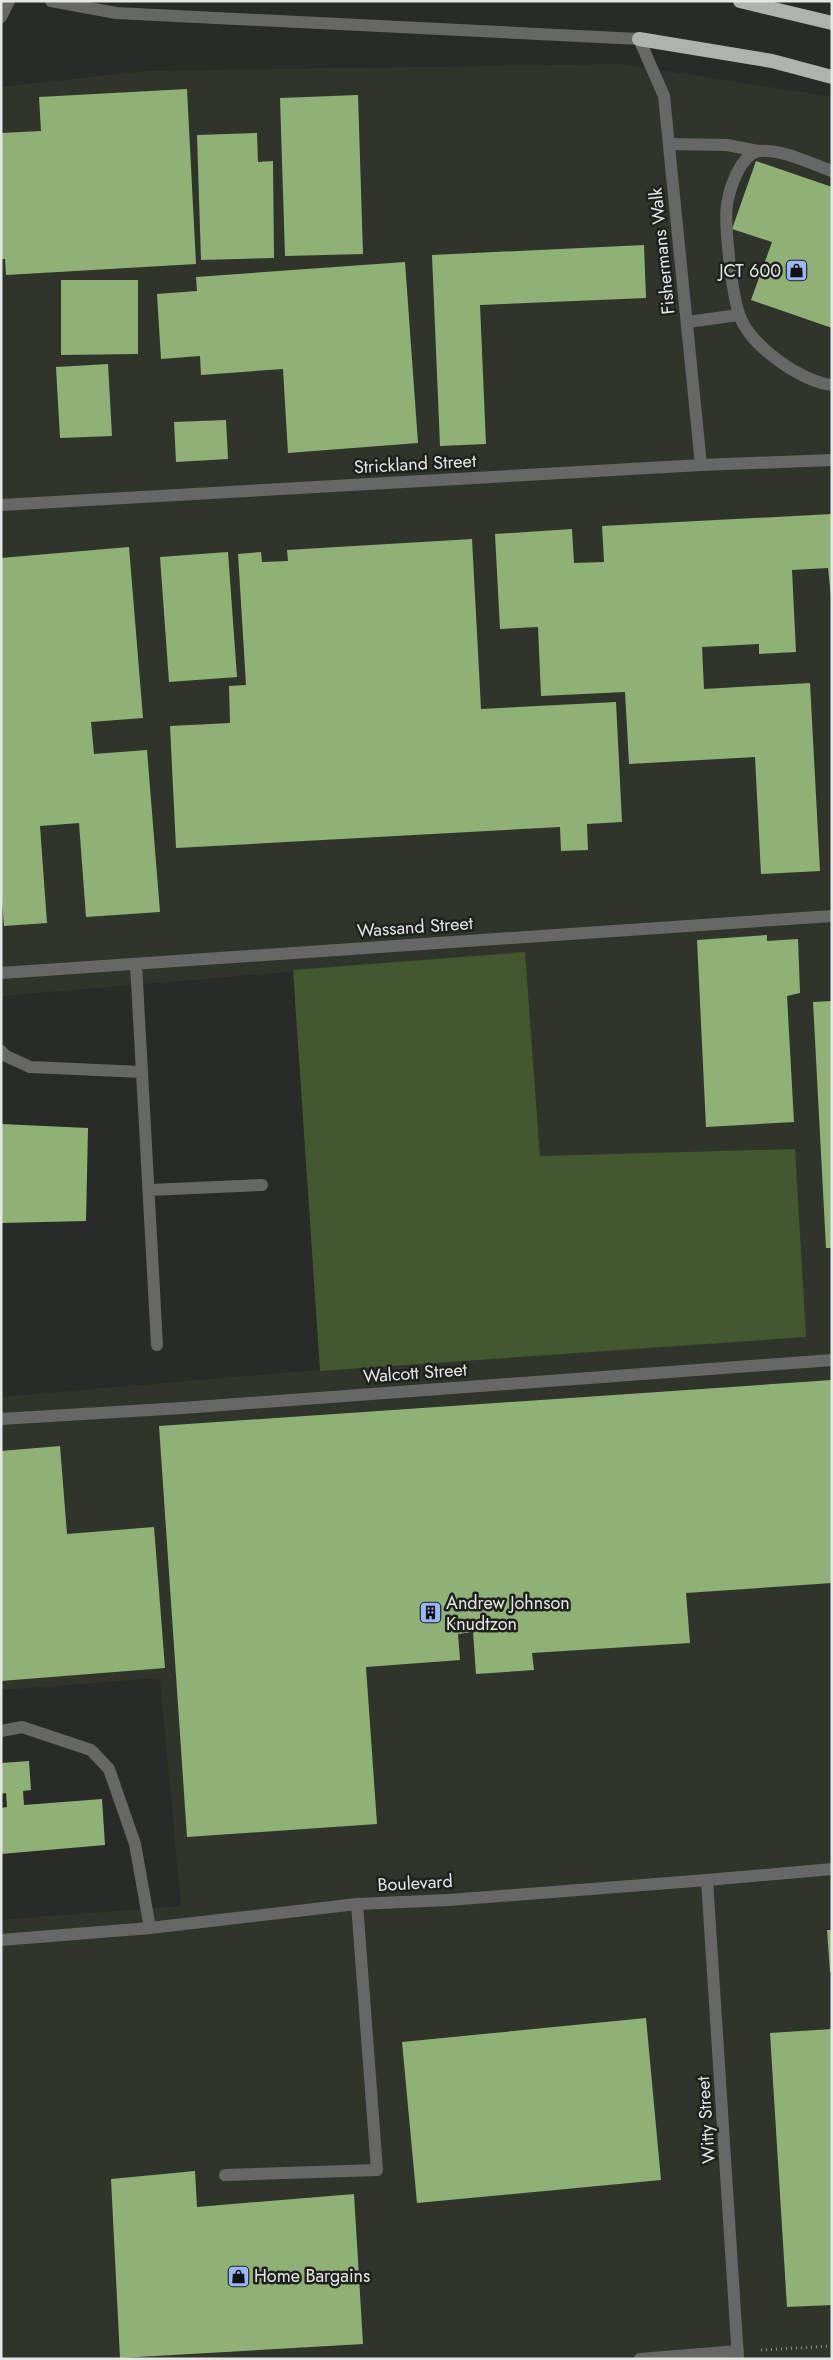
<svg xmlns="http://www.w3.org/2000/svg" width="833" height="2360" font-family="Jost,sans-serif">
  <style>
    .built { fill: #30352c }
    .green { fill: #42582f }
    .building { fill: #90b176 }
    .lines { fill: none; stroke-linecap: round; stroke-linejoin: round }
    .path { stroke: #8d8f8c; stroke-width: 3; stroke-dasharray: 1 4; stroke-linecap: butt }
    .service { stroke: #676866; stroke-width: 12 }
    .minor { stroke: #676866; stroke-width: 12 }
    .tertiary { stroke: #676866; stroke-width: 12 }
    .trunk { stroke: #afb2ad; stroke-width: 14 }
    .labels { text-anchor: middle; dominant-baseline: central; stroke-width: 5; stroke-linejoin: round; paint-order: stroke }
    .street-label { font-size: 18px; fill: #e5e7e4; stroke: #1f211d }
    .poi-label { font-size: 18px; fill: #e5e7e4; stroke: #1f211d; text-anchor: start }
  </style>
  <rect width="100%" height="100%" fill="#292b27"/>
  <path class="built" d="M622 64 832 97V2359H1V1920L181 1906 160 1678 1 1690V1397L531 1352 795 1149 540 1156 525 952 1 996V87L145 71Z"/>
  <path class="green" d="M525 952 540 1156 795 1149 806 1337 320 1371 293 970Z"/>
  <path class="building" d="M187 89 196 264 6 275 5 259H1V133L41 131 39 97Z
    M358 95 363 254 285 256 280 98Z
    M257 133 258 162 273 161 274 258 201 260 197 135Z
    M756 161 832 187V328L751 300 772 242 732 229Z
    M644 245 646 298 480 305 486 444 440 446 432 255Z
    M405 262 418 443 288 453 283 369 201 375 200 356 161 359 157 294 197 291 196 277Z
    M61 280H138V354L61 355Z
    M108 364 112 436 60 438 56 367Z
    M226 420 228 459 176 462 174 422Z
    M832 514V606L828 568 792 570 796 652 759 654V644L702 647 704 689 810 683 820 871 761 874 755 757 629 764 625 692 541 696 538 627 500 629 495 534 572 529 574 563 604 562 602 526Z
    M472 539 481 709 616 702 622 822 587 824 588 850 561 851 560 827 176 848 170 726 230 723 229 686 246 685 238 554 261 552 262 562 288 561 287 550Z
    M129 547 143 718 91 722 94 754 147 750 160 912 86 917 79 823 40 826 47 923 4 926 1 889V558Z
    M228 552 237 677 169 682 160 557Z
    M767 935V941L798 939 800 993 787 996 794 1122 706 1127 697 940Z
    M832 1001V1248H826L813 1002Z
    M1 1124 88 1128 86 1221 1 1223Z
    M832 1380V1583L686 1593 690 1643 532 1653 534 1670 476 1674 473 1632 458 1634 460 1660 366 1667 377 1824 187 1837 159 1426Z
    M60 1446 67 1534 154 1527 165 1668 1 1681V1451Z
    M29 1761 31 1790 23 1791 24 1805 102 1799 105 1845 1 1854V1808L7 1807 6 1793 1 1794V1763Z
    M827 1930H832V1972H830Z
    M646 2018 661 2180 417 2203 402 2042Z
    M832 2029V2305L787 2307 770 2033Z
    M195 2171 197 2207 354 2194 363 2344 120 2358 111 2179Z"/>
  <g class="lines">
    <path class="path" d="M761 2350 832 2346"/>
    <path class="service" d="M669 144 727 145 758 151
      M832 171C812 164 779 148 759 151 740 155 730 188 727 204 724 226 732 293 739 314 749 345 801 382 832 385
      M687 322 739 315
      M136 964 157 1345
      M1 1051 6 1056 30 1067 142 1072
      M149 1190 262 1185
      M225 2175 377 2170 357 1904"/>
    <path class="minor" d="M51 1 116 13 639 39 664 96 701 465
      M1 17 9 1
      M1 505 701 465 832 460
      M1 973 832 916
      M1 1419 182 1408 832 1360
      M1 1731 22 1727 91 1750 109 1769 135 1844 150 1928
      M707 1880 832 1869
      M640 2359 738 2351"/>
    <path class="tertiary" d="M1 1940 150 1928 357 1904 449 1900 707 1880 738 2359"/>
    <path class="trunk" d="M740 1 832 23
      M639 39 772 61 832 77"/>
  </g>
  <defs>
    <symbol id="shop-square" viewBox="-11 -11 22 22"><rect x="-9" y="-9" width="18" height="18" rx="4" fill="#9ab5fd" stroke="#1f211d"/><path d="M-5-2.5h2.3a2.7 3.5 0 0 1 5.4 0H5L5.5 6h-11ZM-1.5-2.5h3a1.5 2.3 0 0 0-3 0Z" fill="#111"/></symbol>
    <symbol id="building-square" viewBox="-11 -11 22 22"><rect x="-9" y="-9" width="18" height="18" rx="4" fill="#9ab5fd" stroke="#1f211d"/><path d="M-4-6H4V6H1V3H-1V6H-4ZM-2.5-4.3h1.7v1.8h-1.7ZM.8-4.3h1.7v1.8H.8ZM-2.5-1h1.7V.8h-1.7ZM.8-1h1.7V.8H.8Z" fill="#111"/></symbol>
  </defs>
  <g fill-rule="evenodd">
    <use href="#shop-square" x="784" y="258" width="25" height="25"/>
    <use href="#building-square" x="418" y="1600" width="25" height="25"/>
    <use href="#shop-square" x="226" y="2264" width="25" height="25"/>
  </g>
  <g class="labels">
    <g class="street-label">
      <text transform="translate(662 251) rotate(-96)">Fishermans Walk</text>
      <text transform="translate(415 464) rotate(-3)">Strickland Street</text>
      <text transform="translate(415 927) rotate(-4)">Wassand Street</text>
      <text transform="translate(415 1373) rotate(-4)">Walcott Street</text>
      <text transform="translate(415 1883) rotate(-3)">Boulevard</text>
      <text transform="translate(706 2120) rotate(-94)">Witty Street</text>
    </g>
    <g class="poi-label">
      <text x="781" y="271" text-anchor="end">JCT 600</text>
      <text x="446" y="1603">Andrew Johnson<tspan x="446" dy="21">Knudtzon</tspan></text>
      <text x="254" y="2276">Home Bargains</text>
    </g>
  </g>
  <rect width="833" height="2360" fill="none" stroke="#e5e7e4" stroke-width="5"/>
</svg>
